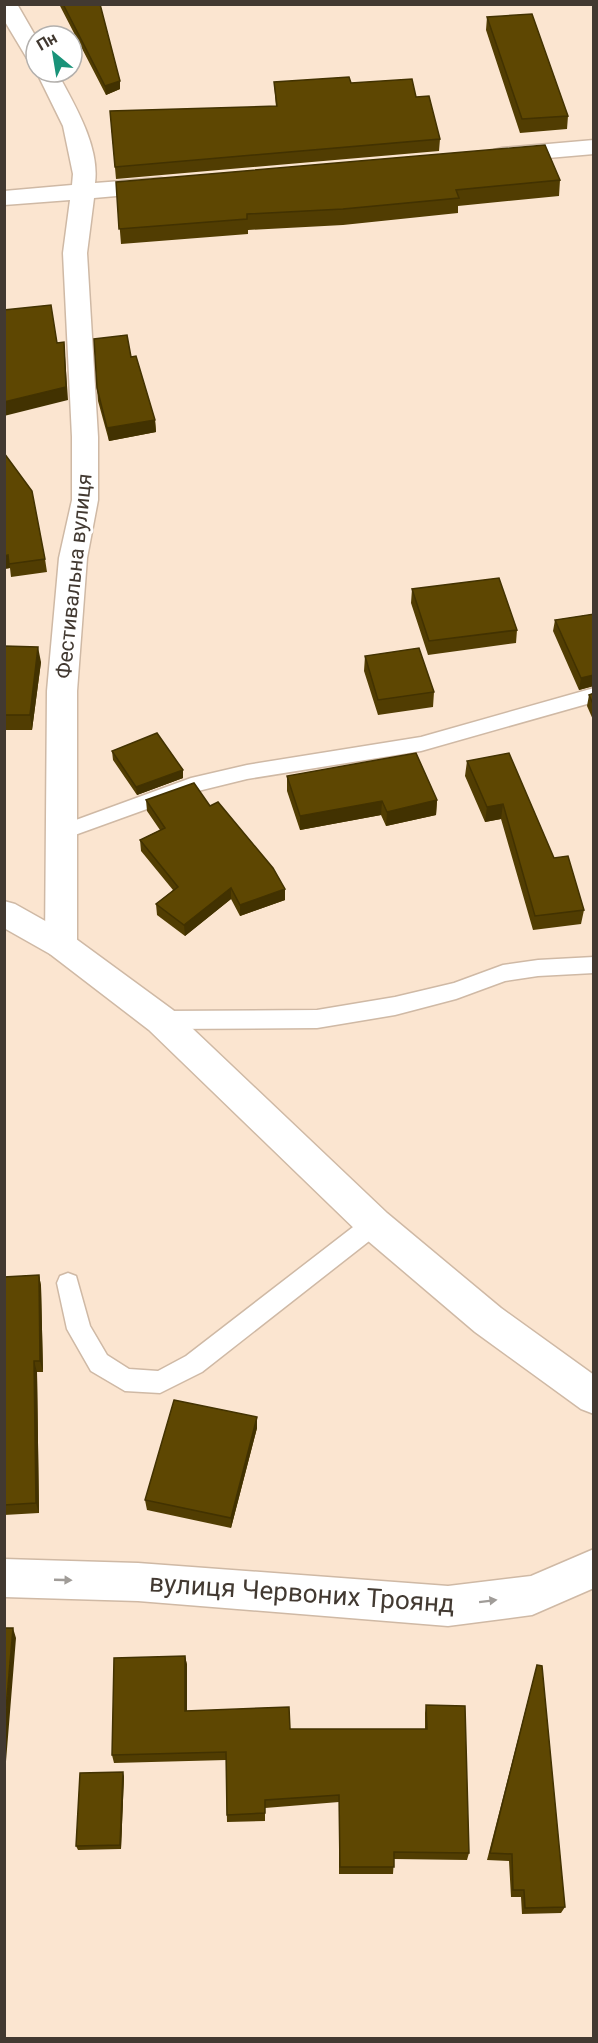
<svg xmlns="http://www.w3.org/2000/svg" width="598" height="2043" font-family="Roboto,sans-serif">
  <style>
    .lines { fill: none; stroke-linecap: round; stroke-linejoin: round }
    .lane-casing { stroke: #cfb9a5; stroke-width: 3 }
    .street-casing { stroke: #cfb9a5; stroke-width: 3 }
    .primary-casing { stroke: #cfb9a5; stroke-width: 3 }
    .lane { fill: #fff; fill-rule: evenodd }
    .street { fill: #fff; fill-rule: evenodd }
    .primary { fill: #fff; fill-rule: evenodd }
    .wall { fill: #513d02 }
    .shaded-wall { fill: #423201 }
    .building { fill: #5e4702; stroke: #423201; stroke-width: 1.5 }
    .oneway { fill: #a09c98 }
    .labels { text-anchor: middle; dominant-baseline: central; stroke-width: 6; stroke-linejoin: round; paint-order: stroke }
    .street-label { font-size: 21px; fill: #423931; stroke: #fff }
    .near-street-label { font-size: 26px; fill: #423931; stroke: #fff }
  </style>
  <rect width="100%" height="100%" fill="#fbe5d0"/>
  <g class="lines">
    <defs>
      <path id="lane" d="M594 688V702L421 751 247 779 194 792 61 840 54 838 51 833 54 828 191 778 247 765 421 737Z
        M594 957V973L538 976 505 981 456 999 395 1015 317 1028 161 1029 154 1026 151 1020 154 1014 161 1011 317 1010 395 997 454 983 503 965 538 960Z
        M374 1214 382 1217 385 1224 382 1231 202 1372 160 1393 125 1391 91 1371 67 1329 57 1283 60 1276 68 1273 76 1276 90 1326 107 1355 129 1369 158 1371 186 1356 366 1217Z"/>
      <path id="street" d="M4 4H17L36 37V62L28 60 4 20Z
        M36 71 57 72C74 104 100 146 95 183L161 178 169 180 173 185 169 190 161 192 94 198 87 253 98 437V500L87 558 77 691V945L72 954 61 958 50 954 45 945 47 691 59 558 72 500V437L63 253 70 200 4 205V191L72 185 73 174 63 126Z
        M594 140V154L502 162 494 160 491 155 494 150 502 148Z
        M594 1549V1588L532 1615 448 1626 138 1601 4 1597V1559L138 1563 448 1586 531 1576Z"/>
      <path id="primary" d="M4 901 15 904 72 936 173 1010 387 1213 501 1308 594 1375V1414L581 1409 475 1332 361 1235 149 1030 50 954 4 928Z"/>
    </defs>
    <use href="#lane" class="lane-casing"/>
    <use href="#street" class="street-casing"/>
    <use href="#primary" class="primary-casing"/>
    <use href="#lane" class="lane"/>
    <use href="#street" class="street"/>
    <use href="#primary" class="primary"/>
  </g>
  <path class="wall" d="M59 4H100L120 81V89L106 95Z
    M487 17 568 116 567 129 520 133 486 30Z
    M274 82 351 83 416 97 440 139 439 151 116 179 110 111 276 107Z
    M560 180 559 196 458 206V213L343 225 248 230V234L121 244 116 182Z
    M131 357 155 420 156 432 109 441 98 401 97 388Z
    M4 453 45 559 47 572 11 577 10 568 4 569Z
    M412 589 517 630 516 643 428 655 411 603Z
    M594 614V686L579 690 553 631 555 620Z
    M4 646 41 662 32 730H4Z
    M365 656 434 692 433 707 378 715 364 671Z
    M594 693V722L587 706 589 695Z
    M112 751 183 770V778L137 795 113 760Z
    M467 761 554 858 584 910 581 924 533 930 501 819 485 822 465 776Z
    M287 776 437 800 436 815 386 826 381 815 300 830 287 791Z
    M146 800 210 806 285 900 240 916 231 899 185 936 157 915 156 904 173 890 141 851 140 840 160 830 147 811Z
    M39 1275 41 1286 43 1372H37L39 1513 4 1515V1277Z
    M257 1417V1428L231 1528 147 1510 145 1500Z
    M185 1656 187 1665V1711L290 1729H425V1713L426 1705 469 1853 467 1860 394 1859 393 1874H339V1802L265 1808V1821L227 1822 226 1760 114 1763 112 1755Z
    M537 1665 565 1907 561 1913 522 1914 521 1897H511L509 1861 487 1860Z
    M124 1776 121 1849 78 1850 76 1846Z"/>
  <path class="shaded-wall" d="M120 81V89L106 95 105 86Z
    M64 342 68 400 4 416V402Z
    M155 420 156 432 109 441 107 428Z
    M8 555 10 568 4 569V556Z
    M38 647 41 662 32 730 30 715Z
    M594 675 593 686 579 690 581 678Z
    M183 770V778L137 795 136 787Z
    M437 800 436 815 386 826 387 812Z
    M382 801 381 815 300 830V816Z
    M503 804 501 819 485 822 487 807Z
    M231 888V899L185 936 184 925Z
    M285 889V900L240 916V905Z
    M39 1275 41 1286 43 1372 40 1361Z
    M34 1361 37 1372 39 1513 36 1503Z
    M257 1417V1428L231 1528V1518Z
    M13 1628 16 1638 4 1786V1732Z
    M185 1656 187 1665V1719L185 1711Z
    M123 1772 124 1776 121 1849 120 1845Z"/>
  <path class="building" d="M63 4H100L120 81 105 86Z
    M532 14 568 116 522 119 487 17Z
    M349 77 351 83 412 79 416 97 429 96 440 139 115 167 110 111 277 106 274 82Z
    M545 145 560 180 456 190 459 198 343 209 247 214V219L119 229 116 182Z
    M51 305 57 343 64 342 66 387 4 402V310Z
    M127 335 131 357 136 356 155 420 107 428 97 388 94 339Z
    M4 453 32 491 45 559 9 564 8 555 4 556Z
    M499 578 517 630 429 641 412 589Z
    M594 614V675L581 678 555 620Z
    M4 646 38 647 30 715H4Z
    M419 648 434 692 378 700 365 656Z
    M594 693V706L589 695Z
    M157 733 183 770 136 787 112 751Z
    M416 753 437 800 387 812 382 801 300 816 287 776Z
    M509 753 554 858 568 856 584 910 535 916 503 804 487 807 467 761Z
    M194 783 210 806 218 802 273 868 285 889 240 905 231 888 184 925 156 904 178 887 140 840 165 828 146 800Z
    M39 1275 40 1361H34L36 1503 4 1505V1277Z
    M174 1400 257 1417 231 1518 145 1500Z
    M4 1628H13L4 1732Z
    M185 1656V1711L289 1707 290 1729H427L426 1705 465 1706 469 1853 394 1852V1867H340L339 1795 265 1800V1813L227 1815 226 1752 112 1755 114 1658Z
    M537 1665 542 1666 565 1907 525 1908 524 1890H513L512 1854 490 1853Z
    M123 1772 120 1845 76 1846 80 1773Z"/>
  <defs><path id="oneway-solid" d="M-6-.8H1V-3.2L6.5 0L1 3.2V.8H-6Z" transform="scale(1.5)"/></defs>
  <g class="oneway">
    <use href="#oneway-solid" transform="translate(63 1580) rotate(2)"/>
    <use href="#oneway-solid" transform="translate(488 1601) rotate(-7)"/>
  </g>
  <g class="labels">
    <g class="street-label">
      <text transform="translate(74 576) rotate(-84)">Фестивальна вулиця</text>
    </g>
    <g class="near-street-label">
      <text transform="translate(302 1593) rotate(4)">вулиця Червоних Троянд</text>
    </g>
  </g>
  <rect width="598" height="2043" fill="none" stroke="#423931" stroke-width="12"/>
  <g transform="translate(54 54) rotate(330)"><circle r="28" fill="#ffffff" stroke="#b3b0ad" stroke-width="1.5"/>
  <path d="M0-4.5L10 22L0 15L-10 22Z" fill="#199379"/>
  <text y="-9" font-size="16" font-weight="bold" text-anchor="middle" fill="#423931">Пн</text>
  </g>
</svg>
